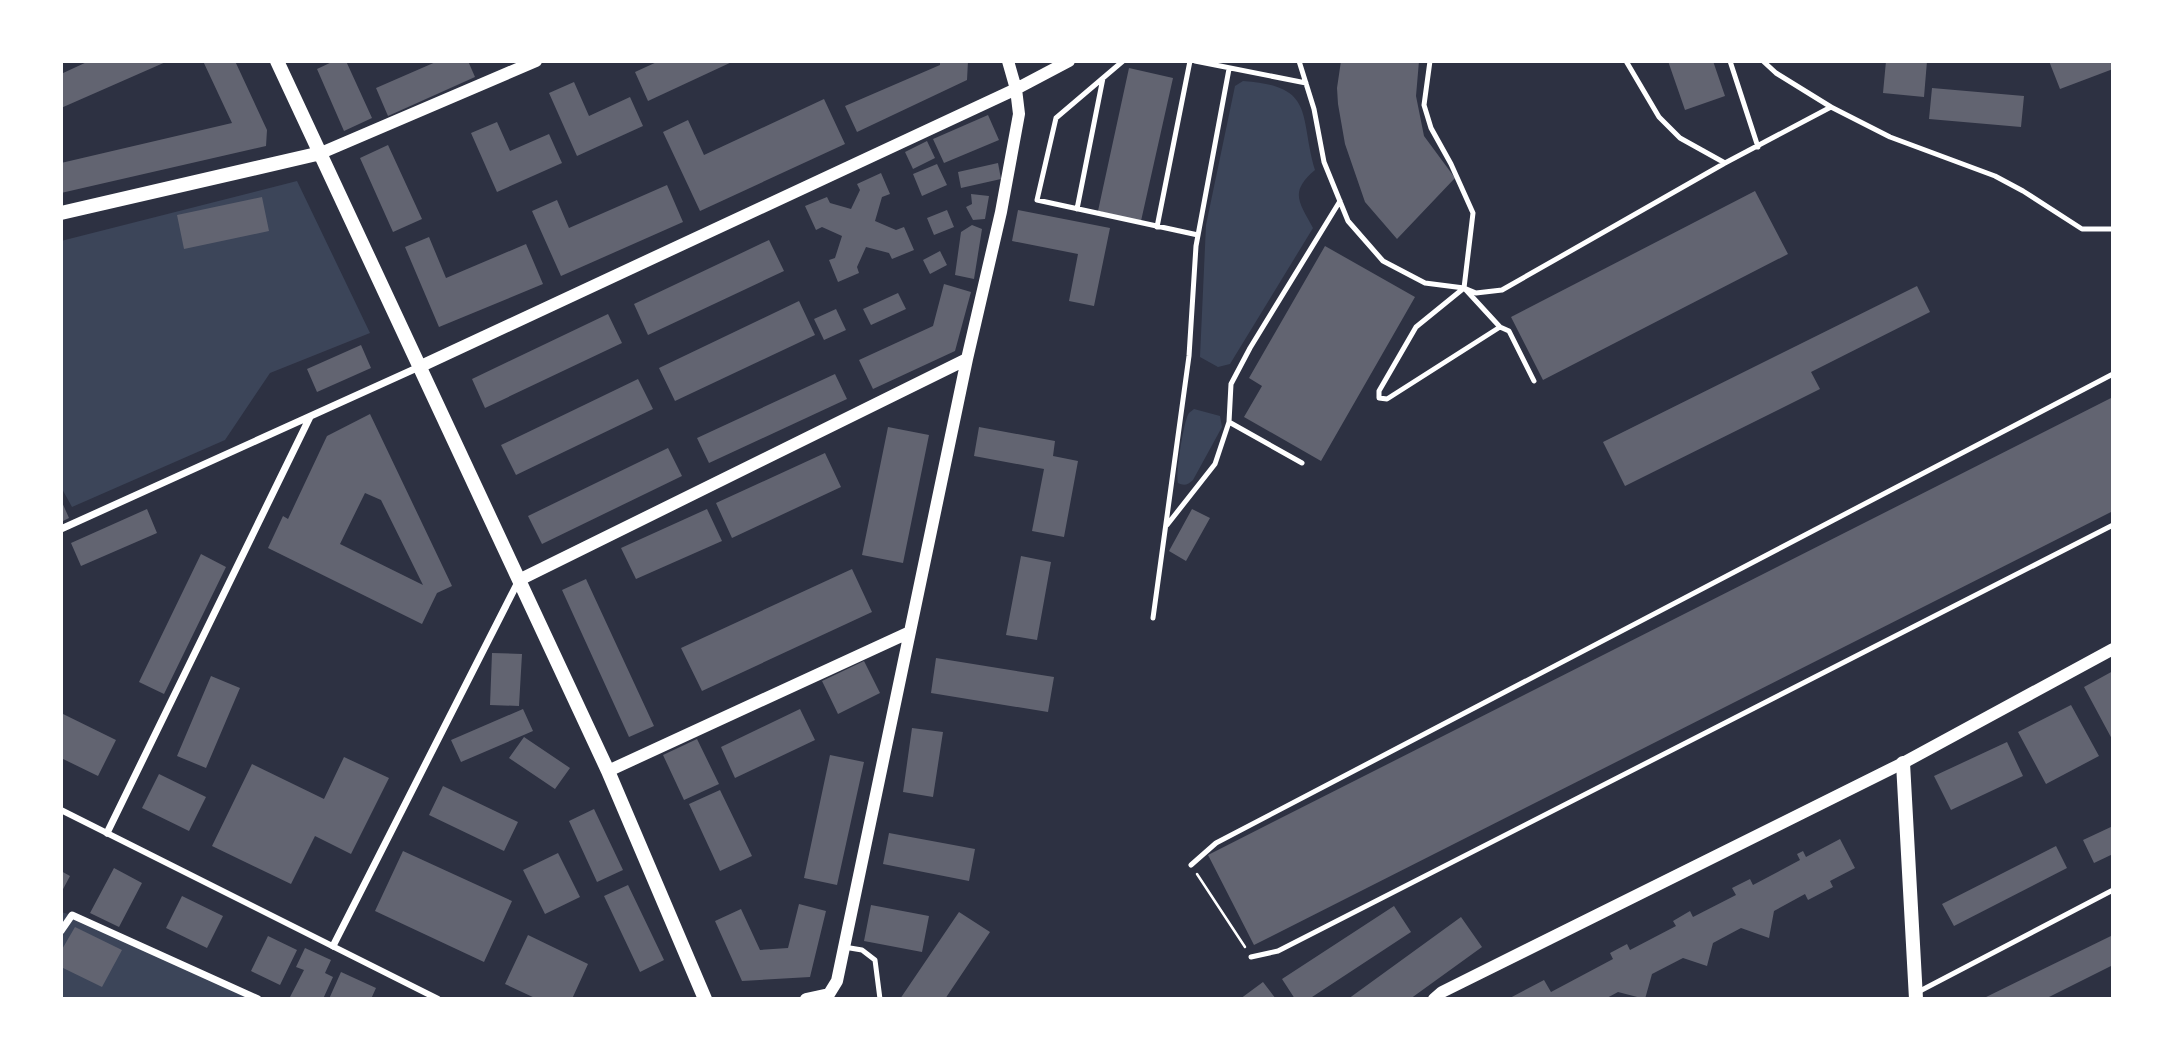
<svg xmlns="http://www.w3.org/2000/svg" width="2174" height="1060" font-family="'Archivo Narrow',sans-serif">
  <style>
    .green { fill: #3c4559 }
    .building { fill: #626471; fill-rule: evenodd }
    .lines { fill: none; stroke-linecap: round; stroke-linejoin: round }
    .path { stroke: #fff; stroke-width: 2.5 }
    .service { stroke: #fff; stroke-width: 5 }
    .pedestrian { stroke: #fff; stroke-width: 6 }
    .minor { stroke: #fff; stroke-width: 7 }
    .tertiary { stroke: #fff; stroke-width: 12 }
    .secondary { stroke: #fff; stroke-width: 14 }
  </style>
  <rect width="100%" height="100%" fill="#2d3142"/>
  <path class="green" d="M1243 81C1316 86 1299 115 1315 170 1289 192 1299 202 1313 228L1230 364 1218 367 1200 357 1206 225 1235 86Z
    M297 181 370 333 270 373 225 440 72 507 61 487V241Z
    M1194 409 1220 416 1222 427 1193 480C1188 485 1184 486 1178 483 1175 475 1184 419 1189 413 1191 411 1193 410 1194 409Z
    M61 912 72 915 258 999H61Z"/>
  <path class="building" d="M89 61H168L61 108V74Z
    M203 61H235L267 130 266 146 61 193V163L232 123Z
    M334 61H346L372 118 344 131 317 69Z
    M438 61H468L475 77 388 116 376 88Z
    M659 61H734L648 101 635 72Z
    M940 61H968L967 80 857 132 845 106 940 65Z
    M1341 61H1419L1416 96 1424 136 1455 178 1397 239 1365 202 1345 144 1338 104 1337 88Z
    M1668 61H1713L1725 96 1685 110Z
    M1886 61H1927L1924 97 1883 93Z
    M2049 61H2113V69L2060 89Z
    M1129 68 1173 78 1141 221 1098 211Z
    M574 82 589 116 630 97 643 126 577 156 549 93Z
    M1932 88 2024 96 2021 127 1929 119Z
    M824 99 845 144 700 211 663 132 688 120 704 155Z
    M988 115 999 140 944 163 933 139Z
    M497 122 510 151 549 134 562 163 497 192 471 133Z
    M927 141 935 158 913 169 905 152Z
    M388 145 422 219 393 232 360 158Z
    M998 163 1001 179 961 188 958 172Z
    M937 164 947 185 922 196 913 174Z
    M881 173 890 194 882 197 875 221 896 230 904 227 914 250 892 259 889 253 866 247 857 267 859 273 838 282 829 260 835 258 842 236 822 227 816 230 805 206 827 197 830 203 851 209 860 190 857 184Z
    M667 185 683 222 561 276 532 211 557 200 569 228Z
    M1755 191 1788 254 1543 380 1511 317Z
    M971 194 989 196 985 219 973 220 966 207 972 204Z
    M262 197 269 231 184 249 177 215Z
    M947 210 954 227 934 235 927 218Z
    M1018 210 1110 228 1094 306 1069 301 1078 254 1012 241Z
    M972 225 982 229 974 279 955 275 961 232Z
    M429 237 446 278 526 244 543 284 439 327 405 247Z
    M769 240 784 271 648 335 634 304Z
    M1325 246 1415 297 1321 461 1244 417 1262 386 1249 378Z
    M940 251 947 265 930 274 923 260Z
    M944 284 971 292 955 351 873 389 859 360 933 326Z
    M1917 286 1930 312 1811 372 1820 389 1625 486 1603 442Z
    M898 293 906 309 871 325 863 309Z
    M799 301 815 335 675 401 659 368Z
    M836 309 846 330 824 340 814 319Z
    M608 314 622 343 485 408 472 379Z
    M361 345 371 368 317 392 307 369Z
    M835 374 847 399 709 463 697 438Z
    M638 379 653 409 516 475 501 445Z
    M2113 397V511L1254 945 1208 855Z
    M370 414 452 586 437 593 422 624 268 548 283 516 288 519 327 436ZM365 493 381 500 423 585 340 544Z
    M888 427 929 435 903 563 862 555Z
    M979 427 1055 441 1053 456 1078 461 1064 537 1032 531 1044 469 974 456Z
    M668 448 682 476 542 544 528 516Z
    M825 453 841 487 732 538 716 503Z
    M61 500 69 518 61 522Z
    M147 509 157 533 81 566 71 543Z
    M707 509 722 541 636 579 621 548Z
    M1192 509 1210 518 1186 561 1169 551Z
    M201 554 226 567 164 694 139 682Z
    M1021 556 1051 562 1037 640 1006 635Z
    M852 569 872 612 702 691 681 648Z
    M586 579 654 726 629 737 562 590Z
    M492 653 522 654 519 706 490 705Z
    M936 658 1054 677 1048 712 931 693Z
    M864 661 880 693 838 714 822 681Z
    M2113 671V741L2084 687Z
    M211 676 240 688 206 768 177 756Z
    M2071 705 2099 756 2046 784 2018 732Z
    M523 709 533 731 461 762 451 740Z
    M800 709 815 740 735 778 721 747Z
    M61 713 116 740 98 776 61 758Z
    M912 728 943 732 933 797 903 792Z
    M524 737 570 768 555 789 509 758Z
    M697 739 719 784 684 800 663 755Z
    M2007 742 2023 776 1951 810 1934 776Z
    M830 755 864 762 837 885 804 878Z
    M344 757 389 778 351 854 315 836 291 884 212 846 252 764 324 799Z
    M159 774 206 797 189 831 142 808Z
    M443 786 518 822 504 851 429 815Z
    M720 790 752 856 720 871 689 804Z
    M594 809 623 870 597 882 569 821Z
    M2113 826V854L2094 863 2083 840Z
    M889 833 975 849 969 881 883 864Z
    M1840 839 1855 868 1830 881 1833 887 1808 900 1805 894 1774 911 1769 938 1741 928 1713 943 1707 966 1683 958 1652 974 1645 999 1618 992 1605 999H1508L1544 980 1551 992 1613 959 1610 953 1627 944 1630 950 1676 926 1673 921 1690 911 1693 917 1736 895 1732 888 1750 879 1753 885 1800 860 1797 854 1803 851 1806 857Z
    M2056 846 2067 868 1954 926 1942 904Z
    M403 851 512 901 484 962 375 911Z
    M558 853 580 897 545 914 523 870Z
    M114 868 142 883 119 927 90 913Z
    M61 871 70 876 61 893Z
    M628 885 664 960 640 972 604 896Z
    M182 896 223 916 207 948 166 928Z
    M799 904 826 911 810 977 742 981 715 921 741 909 760 950 788 948Z
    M871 905 929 916 922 952 864 941Z
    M1394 906 1411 932 1309 999H1295L1282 979Z
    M959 912 990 932 945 999H900Z
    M1461 917 1482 947 1410 999H1348Z
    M75 927 122 950 102 987 61 967V951Z
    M528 935 588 964 572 999H537L505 984Z
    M2113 935V965L2045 999H1982Z
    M268 936 297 950 280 985 251 971Z
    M305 948 331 960 325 973 333 977 323 999 290 997 304 970 296 967Z
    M341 972 376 988 371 999H329Z
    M1263 982 1276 999H1240Z"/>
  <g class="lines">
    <path class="path" d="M1197 874 1245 947"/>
    <path class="service" d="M1195 61 1306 83
      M1299 61 1314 109 1324 162 1348 221 1383 261 1425 283 1464 288 1476 293 1502 290 1725 163 1831 107
      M1430 61 1424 105 1431 128 1451 164 1473 213 1464 288 1416 327 1379 391V398L1387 399 1500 327
      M1626 61 1659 117 1680 138 1725 163
      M1730 61 1758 147
      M1763 61 1776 73 1831 107 1890 137 1995 176 2023 191 2082 229H2113
      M1103 78 1056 118 1037 200 1198 235
      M1077 209 1103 78 1123 61
      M1157 227 1190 61
      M1466 290 1500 327 1509 331 1534 381
      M1229 422 1302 463
      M1167 525 1215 464 1229 422 1231 384 1250 348 1340 201
      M1153 618 1189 356 1196 246 1229 69
      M1191 865 1216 843 2113 374
      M844 947 862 950 875 960 880 999
      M1251 957 1278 951 2113 525
      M1918 992 2113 890"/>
    <path class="pedestrian" d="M61 810 438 999"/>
    <path class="minor" d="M61 529 419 367
      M107 833 310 417
      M61 931 72 915 258 999
      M333 946 519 580"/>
    <path class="tertiary" d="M321 153 536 61
      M419 367 1016 89 1069 61
      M519 580 967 359
      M608 771 910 632
      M806 999 829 994 837 981 967 359 1001 212 1019 114 1016 89 1008 61
      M1434 999 1442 992 1903 763 2113 649"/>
    <path class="secondary" d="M277 61 608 771 705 999
      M61 213 321 153
      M1903 763 1916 999"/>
  </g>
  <rect width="2174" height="1060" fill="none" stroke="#ffffff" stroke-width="126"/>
</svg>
